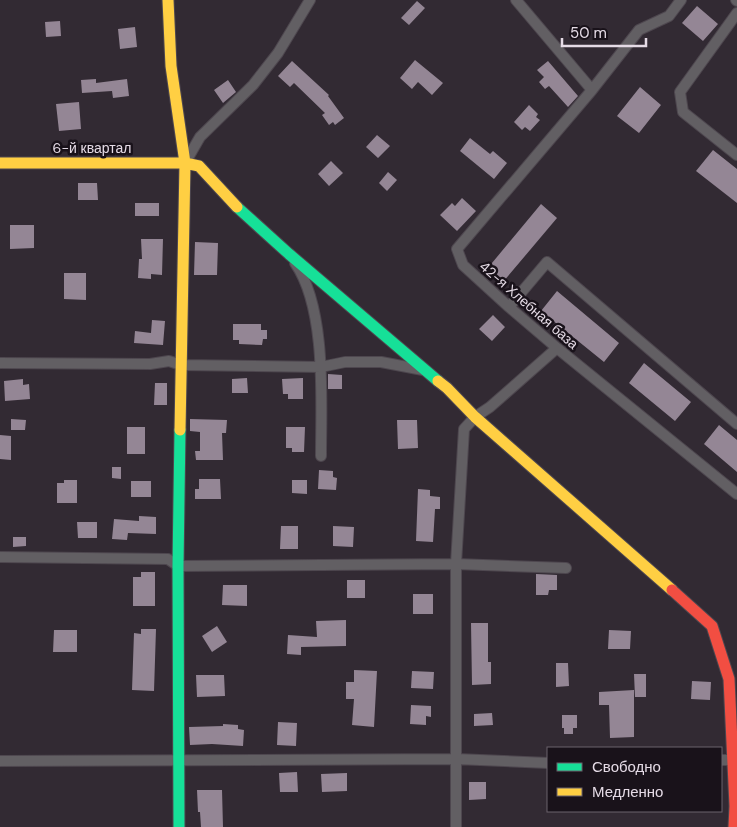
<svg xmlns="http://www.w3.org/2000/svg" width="737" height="827" font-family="'DM Sans',sans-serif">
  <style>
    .building { fill: #948695 }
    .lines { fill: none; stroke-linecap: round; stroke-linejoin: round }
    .street-casing { stroke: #4e474f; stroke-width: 12 }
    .fast-casing { stroke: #4e474f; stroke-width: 13 }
    .slow-casing { stroke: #4e474f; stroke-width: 13 }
    .jam-casing { stroke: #4e474f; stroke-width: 13 }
    .street { stroke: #625f63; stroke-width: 10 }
    .fast { stroke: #16e098; stroke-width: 11 }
    .slow { stroke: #ffcf43; stroke-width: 11 }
    .jam { stroke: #f24e42; stroke-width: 11 }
    .labels { text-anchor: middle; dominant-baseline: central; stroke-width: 5; stroke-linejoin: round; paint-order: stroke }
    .street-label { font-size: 14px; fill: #e5dbe6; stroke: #19121a }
  </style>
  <rect width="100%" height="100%" fill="#322a33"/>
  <path class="building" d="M417 1 425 8 409 25 401 18Z
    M697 6 718 24 703 41 682 23Z
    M60 21 61 36 46 37 45 22Z
    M135 27 137 47 120 49 118 29Z
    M415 60 443 83 432 95 418 82 412 89 400 78Z
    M292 61 329 95 328 96 344 118 335 125 333 122 329 125 322 115 325 113 294 83 290 87 278 76Z
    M548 61 578 96 568 107 549 86 545 89 539 82 544 77 537 70Z
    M96 79V83L127 79 129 96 113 98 112 91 82 93 81 80Z
    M228 80 236 92 223 103 214 90Z
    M640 87 661 105 639 133 617 116Z
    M79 102 81 129 59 131 56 104Z
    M529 105 538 114 536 117 540 120 530 131 525 127 522 130 514 122Z
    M377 135 390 146 378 158 366 147Z
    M470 138 490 154 493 151 507 163 494 179 460 151Z
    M713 150 737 169V203L696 171Z
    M331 161 343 173 329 186 318 174Z
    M388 172 397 180 387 191 379 183Z
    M78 183H97L98 200H78Z
    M462 198 476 211 457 231 440 215 452 203 455 206Z
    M135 203H159V216H135Z
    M541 204 557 218 503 282 487 269Z
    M10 225H34V248L10 249Z
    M141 239H163L162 275 151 274V279L138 278 139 259H142Z
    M195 242 218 243 217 275H194Z
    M64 273H86V300L64 299Z
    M557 291 619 343 604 362 541 311Z
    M493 315 505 327 492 341 479 329Z
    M152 320 165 321 163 345 134 343 135 331 151 333Z
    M233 324H261V330H267V339H263L262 345 239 344V340H233Z
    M644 363 691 402 675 421 629 383Z
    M328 374 342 375V389H328Z
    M247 378 248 393H232V379Z
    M303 378V399H288V394H283L282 379Z
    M23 379V385L29 384 30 399 5 401 4 381Z
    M155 383H167V405H154Z
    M11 419 26 420 25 430H11Z
    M190 419 227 420 226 433H222L223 460H196L195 451H200V432L190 431Z
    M397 420H417L418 448 398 449Z
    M719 425 737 440V472L704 444Z
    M127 427H145V454H127Z
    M286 427H305L304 452H292V448H286Z
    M0 435 11 436V460L0 459Z
    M112 467H121V479L112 478Z
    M319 470 333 471V477L337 478 336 490 318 489Z
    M199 479H220L221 499H195V489H199Z
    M64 480H77V503H57V483H64Z
    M292 480H307V494L292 493Z
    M131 481H151V497H131Z
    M418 489 430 490V496L440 497V509H435L433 542 416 541Z
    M139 516 156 517V534L128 533 127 540 112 539 114 519 139 521Z
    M77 522H97V538H78Z
    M281 526H298V549H280Z
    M333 526 354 527 353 547 333 546Z
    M13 537H26V546L13 547Z
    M141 572H155V606H133V577H141Z
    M536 574 557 575V590H549L548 595H536Z
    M347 580H365V598H347Z
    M223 585H247V606L222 605Z
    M413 594H433V614H413Z
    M346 620V646L301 647V655L287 654 288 635 317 637 316 621Z
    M471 623H488V662H491V684L472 685Z
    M217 626 227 642 212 652 202 636Z
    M141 629H156L154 691 132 690 134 633 141 634Z
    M54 630H77V652H53Z
    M609 630 631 631 630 649H608Z
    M556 663H568L569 686 556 687Z
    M354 670 377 671 374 727 352 725 354 699H346V682H354Z
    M412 671 434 672 433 689 411 688Z
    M634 674H646V697H635Z
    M196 675H224L225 696 197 697Z
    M692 681 711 682 710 700 691 699Z
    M634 690V737L610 738 609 705H599V692Z
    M411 705 431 706V717L426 716V725L410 724Z
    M492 713 493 725 474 726V714Z
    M562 715H577V728H573V734H564V728H562Z
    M278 722 297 723 296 746 277 745Z
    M223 724 238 725V729L244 730 243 746 212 744 190 745 189 727 223 726Z
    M297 772 298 792H280L279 773Z
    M347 773V791L322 792 321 774Z
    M469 782H486V799L469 800Z
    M197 790H222L223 827H201L200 812H198Z"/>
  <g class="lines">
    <defs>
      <path id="street" d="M516 0 592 90
        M681 0 669 16 639 30 592 90 457 249 463 265 509 307 557 348 737 494
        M736 0 737 1
        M737 13 680 92 683 112 737 155
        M185 163 200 137 253 85 278 53 310 0
        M295 263C327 309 321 402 321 456
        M509 307 547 262 737 424
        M0 363 150 364 169 361 181 365 321 367 345 362H381L423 370
        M0 557 168 559 178 566 456 564 566 568
        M721 760H733L737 757
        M0 761 456 759 548 763
        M456 827V564L464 429 475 417 490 407 557 348"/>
      <path id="fast" d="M237 207 289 254 438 381
        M179 827 178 566 180 430"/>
      <path id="slow" d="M168 0 171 66 185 163 180 430
        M0 163H185L199 166 237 207
        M438 381 447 388 475 417 672 590"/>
      <path id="jam" d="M672 590 712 626 729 679 735 806 734 827"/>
    </defs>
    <use href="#street" class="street-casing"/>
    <use href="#fast" class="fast-casing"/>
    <use href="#slow" class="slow-casing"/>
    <use href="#jam" class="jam-casing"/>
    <use href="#street" class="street"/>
    <use href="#fast" class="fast"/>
    <use href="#slow" class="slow"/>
    <use href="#jam" class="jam"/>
  </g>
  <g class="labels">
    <g class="street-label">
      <text x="92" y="148">6-й квартал</text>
      <text transform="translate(529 305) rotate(41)">42-я Хлебная база</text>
    </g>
  </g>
  <rect x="547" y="747" width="175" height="65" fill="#19121a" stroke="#6b626c"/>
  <rect x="557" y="763" width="25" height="8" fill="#16e098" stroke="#6b626c"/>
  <text x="592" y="772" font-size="15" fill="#e5dbe6">Свободно</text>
  <rect x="557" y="788" width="25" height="8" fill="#ffcf43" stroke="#6b626c"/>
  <text x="592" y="797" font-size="15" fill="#e5dbe6">Медленно</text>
  <path d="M562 38v8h84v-8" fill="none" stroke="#e5dbe6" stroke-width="2.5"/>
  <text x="570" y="38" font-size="15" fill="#e5dbe6" stroke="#19121a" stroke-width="4" paint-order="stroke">50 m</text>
</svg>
